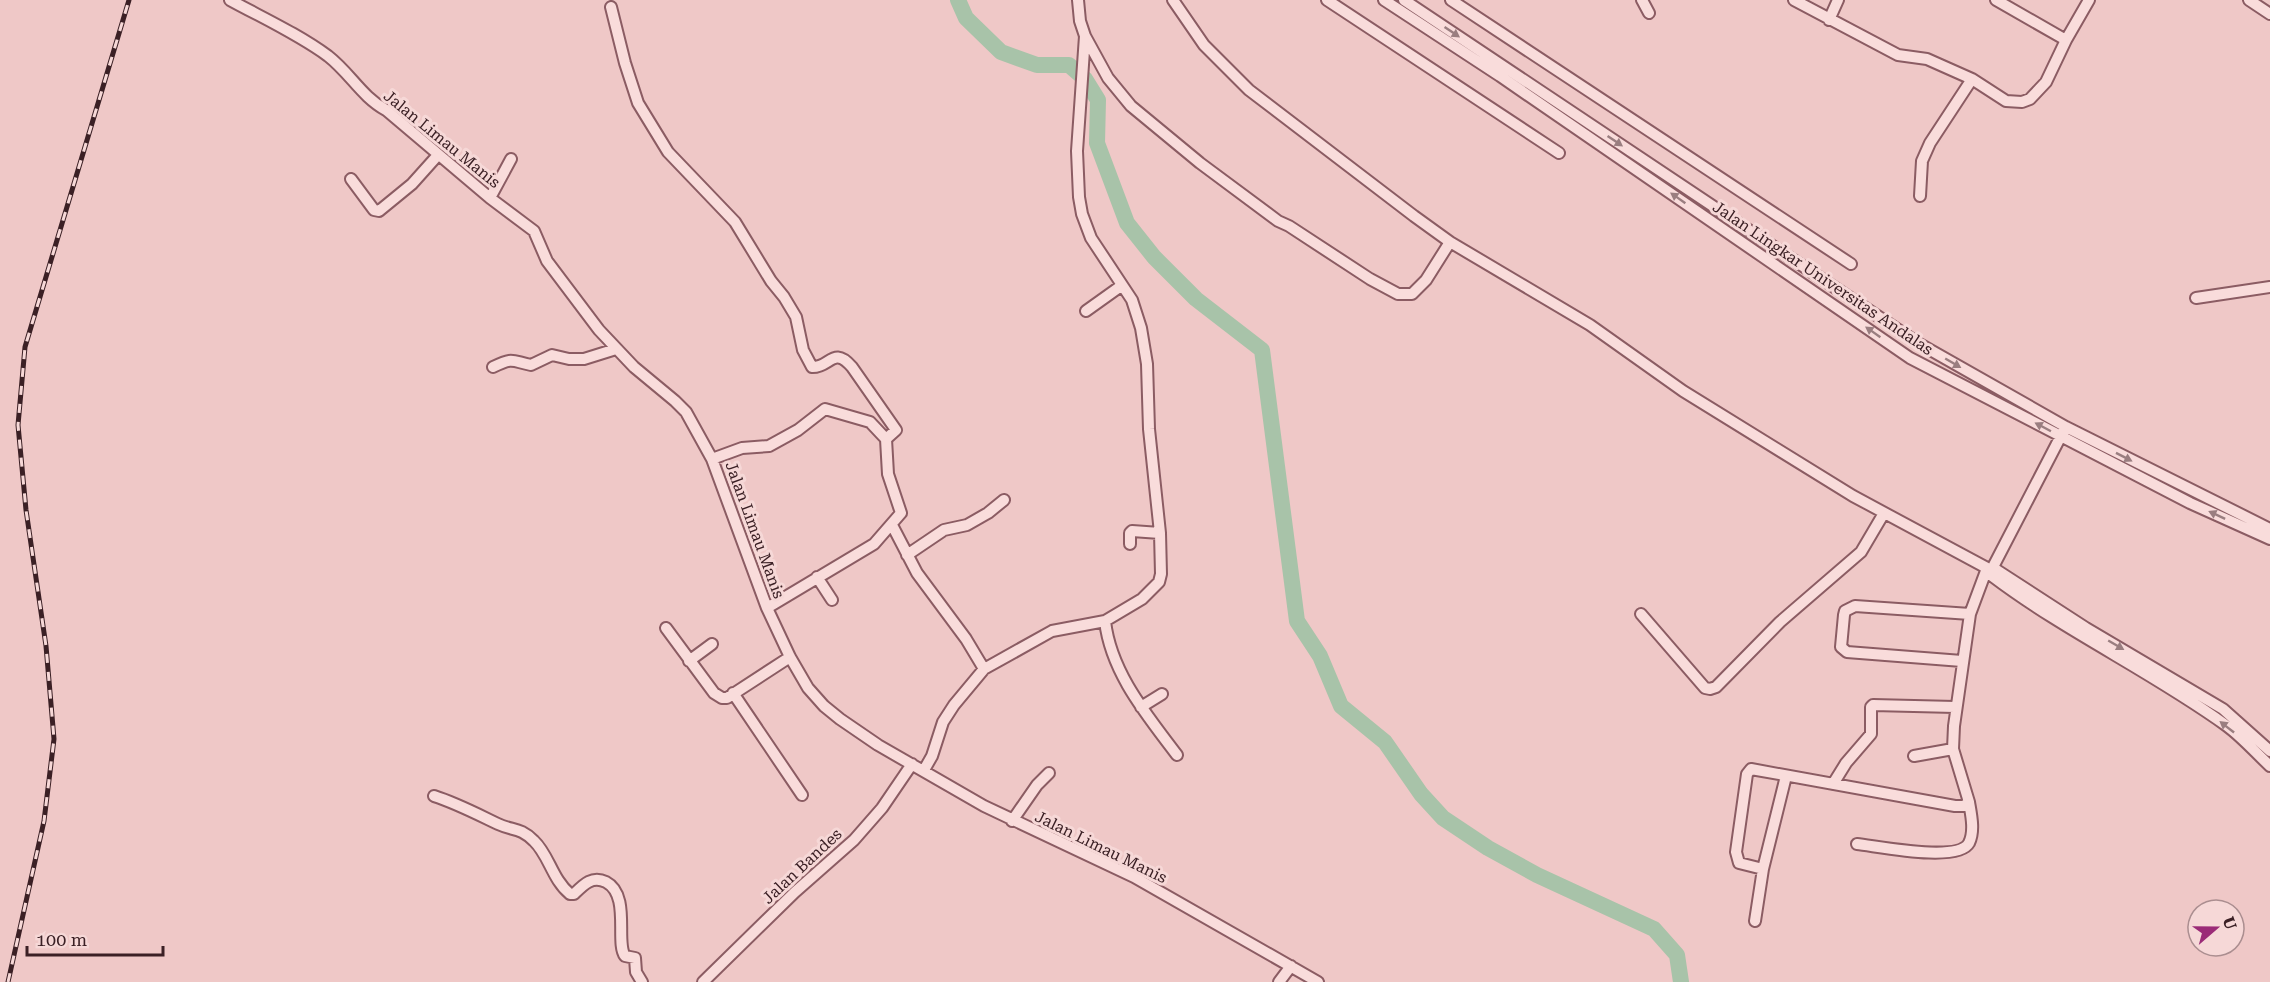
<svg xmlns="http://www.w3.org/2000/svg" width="2270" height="982" font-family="'Roboto Serif',serif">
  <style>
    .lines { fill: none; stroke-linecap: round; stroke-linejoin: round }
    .river { stroke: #a8c3a9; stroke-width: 16 }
    .minor-casing { stroke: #8b5c63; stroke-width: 14 }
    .minor { stroke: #f9dcdb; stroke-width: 10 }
    .rail-casing { stroke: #3b2025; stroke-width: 5 }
    .rail { stroke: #f6d8d7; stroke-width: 3; stroke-dasharray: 9; stroke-linecap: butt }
    .oneway { fill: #9a7e80 }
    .labels { text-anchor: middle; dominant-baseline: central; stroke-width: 6; stroke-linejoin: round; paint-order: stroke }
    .street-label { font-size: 16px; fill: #3b2025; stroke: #f6d8d7 }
  </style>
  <rect width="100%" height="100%" fill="#efc8c7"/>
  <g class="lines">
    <path class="river" d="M958 0 966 18 1001 52 1037 65H1069L1085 79 1098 100 1097 143 1127 223 1154 257 1196 299 1262 350 1297 621 1320 656 1341 706 1385 742 1421 794 1443 818 1488 848 1537 875 1654 929 1677 955 1681 982"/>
    <defs>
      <path id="minor" d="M230 0C263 18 298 34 328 56 350 73 362 97 386 110L490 198 534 231 547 261 599 330 634 367 675 401 686 412 712 459 767 608 790 657 808 688 824 706 840 719 878 745 984 806 1134 877 1318 982
        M1173 0 1204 45 1249 90 1414 216 1450 242 1590 325 1683 391 1853 496 1987 568
        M1327 0 1559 153
        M1384 0 1500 76 1910 358 2190 503 2270 539
        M1404 0 1918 343 2066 427 2270 529
        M1451 0 1851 264
        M1642 0 1649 13
        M1794 0 1898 55 1927 59 1972 79 2006 101 2022 102 2030 99 2046 82 2066 40 2089 0
        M1996 0 2066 40
        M2249 0 2270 14
        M611 7 625 63 638 103 668 152 735 222 771 281 784 297 796 317 803 350 812 367C830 368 833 345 852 367L896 430 886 439
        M1829 20 1838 0
        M1085 36 1108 78 1131 106 1200 163 1278 221 1289 226 1370 279 1398 294H1412L1426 280 1450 242
        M351 179 374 210 379 211 412 184 438 155
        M1920 196 1922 161 1930 143 1972 79
        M490 198 511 159
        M2196 298 2270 287
        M1086 311 1121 286
        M493 367C514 357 511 361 531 365L552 355 569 359H584L616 349
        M712 459 742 448 769 446 798 430 825 409 870 422 886 439 888 474 901 513 874 544 767 608
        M892 525 917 573 966 639 984 669
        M1130 544V533L1132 531 1160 533
        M907 555 944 530 967 525 988 513 1004 500
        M1993 567 2064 430
        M1995 569 2086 628 2223 709 2270 751
        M1992 576C2066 632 2151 671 2227 726 2242 737 2256 753 2270 766
        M817 577 832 600
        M1641 614 1705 688 1710 689 1716 687 1780 622 1861 552 1884 513
        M1105 621C1111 673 1147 715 1177 755
        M666 628 714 693 722 698H727L790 657
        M689 661 712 644
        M1962 661 1847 652 1841 647 1844 615 1845 611 1855 606 1970 614
        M733 693 802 795
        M1141 707 1162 694
        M1914 756 1953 749
        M924 770 932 756 943 722 954 705 984 669 1052 631 1105 621 1142 599 1159 582 1161 574 1160 533 1149 429 1147 364 1141 328 1132 300 1091 238 1082 214 1079 197 1077 151 1085 36 1080 21 1078 0
        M1833 784 1846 763 1871 734V707L1873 705 1955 707
        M434 796C456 803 477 814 498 824 513 831 520 827 534 841 549 855 552 879 570 894H574C583 885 592 875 606 882 631 895 615 943 625 956L635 958 636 972 642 982
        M1012 821 1037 785 1049 773
        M1857 844C1877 846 1958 863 1969 843 1975 831 1971 814 1969 802
        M1763 869 1739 863 1736 852 1747 774 1751 769 1955 806H1964L1969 802 1953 749 1954 726 1970 614 1986 571
        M1755 921 1763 869 1786 776
        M703 982 795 892 854 840 882 808 912 764
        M1279 982 1291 966"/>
    </defs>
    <use href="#minor" class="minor-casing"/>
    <use href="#minor" class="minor"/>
    <defs>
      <path id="rail" d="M8 982 44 821 54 739 46 646 26 510 18 425 25 347 129 0"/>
    </defs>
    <use href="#rail" class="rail-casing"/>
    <use href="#rail" class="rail"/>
  </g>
  <defs><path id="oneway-solid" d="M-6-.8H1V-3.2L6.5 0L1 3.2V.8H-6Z" transform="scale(1.5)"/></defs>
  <g class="oneway">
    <use href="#oneway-solid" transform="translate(1452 32) rotate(34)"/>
    <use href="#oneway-solid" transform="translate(1615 141) rotate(34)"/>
    <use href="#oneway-solid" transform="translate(1678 198) rotate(-145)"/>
    <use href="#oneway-solid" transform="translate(1873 332) rotate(-145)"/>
    <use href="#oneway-solid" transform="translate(1953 363) rotate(30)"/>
    <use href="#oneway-solid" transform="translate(2043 427) rotate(-152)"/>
    <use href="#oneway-solid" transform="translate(2124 457) rotate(27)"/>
    <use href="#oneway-solid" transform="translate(2217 515) rotate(-155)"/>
    <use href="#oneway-solid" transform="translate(2116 645) rotate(30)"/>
    <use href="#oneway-solid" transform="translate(2227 727) rotate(-142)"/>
  </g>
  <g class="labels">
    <g class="street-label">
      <text transform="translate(442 139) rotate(39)">Jalan Limau Manis</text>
      <text transform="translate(1823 278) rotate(34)">Jalan Lingkar Universitas Andalas</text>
      <text transform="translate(755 530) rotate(70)">Jalan Limau Manis</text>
      <text transform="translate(1101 847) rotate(26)">Jalan Limau Manis</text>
      <text transform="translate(802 866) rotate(-43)">Jalan Bandes</text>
    </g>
  </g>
  <g transform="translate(2216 928) rotate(70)"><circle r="28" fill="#f6d8d7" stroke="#ab8e90" stroke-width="1.5"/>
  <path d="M0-4.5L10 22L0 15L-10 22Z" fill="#9b2b77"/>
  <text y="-9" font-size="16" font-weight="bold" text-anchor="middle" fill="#3b2025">U</text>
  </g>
  <path d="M27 946v9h136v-9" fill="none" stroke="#3b2025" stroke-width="3"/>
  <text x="36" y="946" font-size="18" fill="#3b2025" stroke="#f6d8d7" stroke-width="4.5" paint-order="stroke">100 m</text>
</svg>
